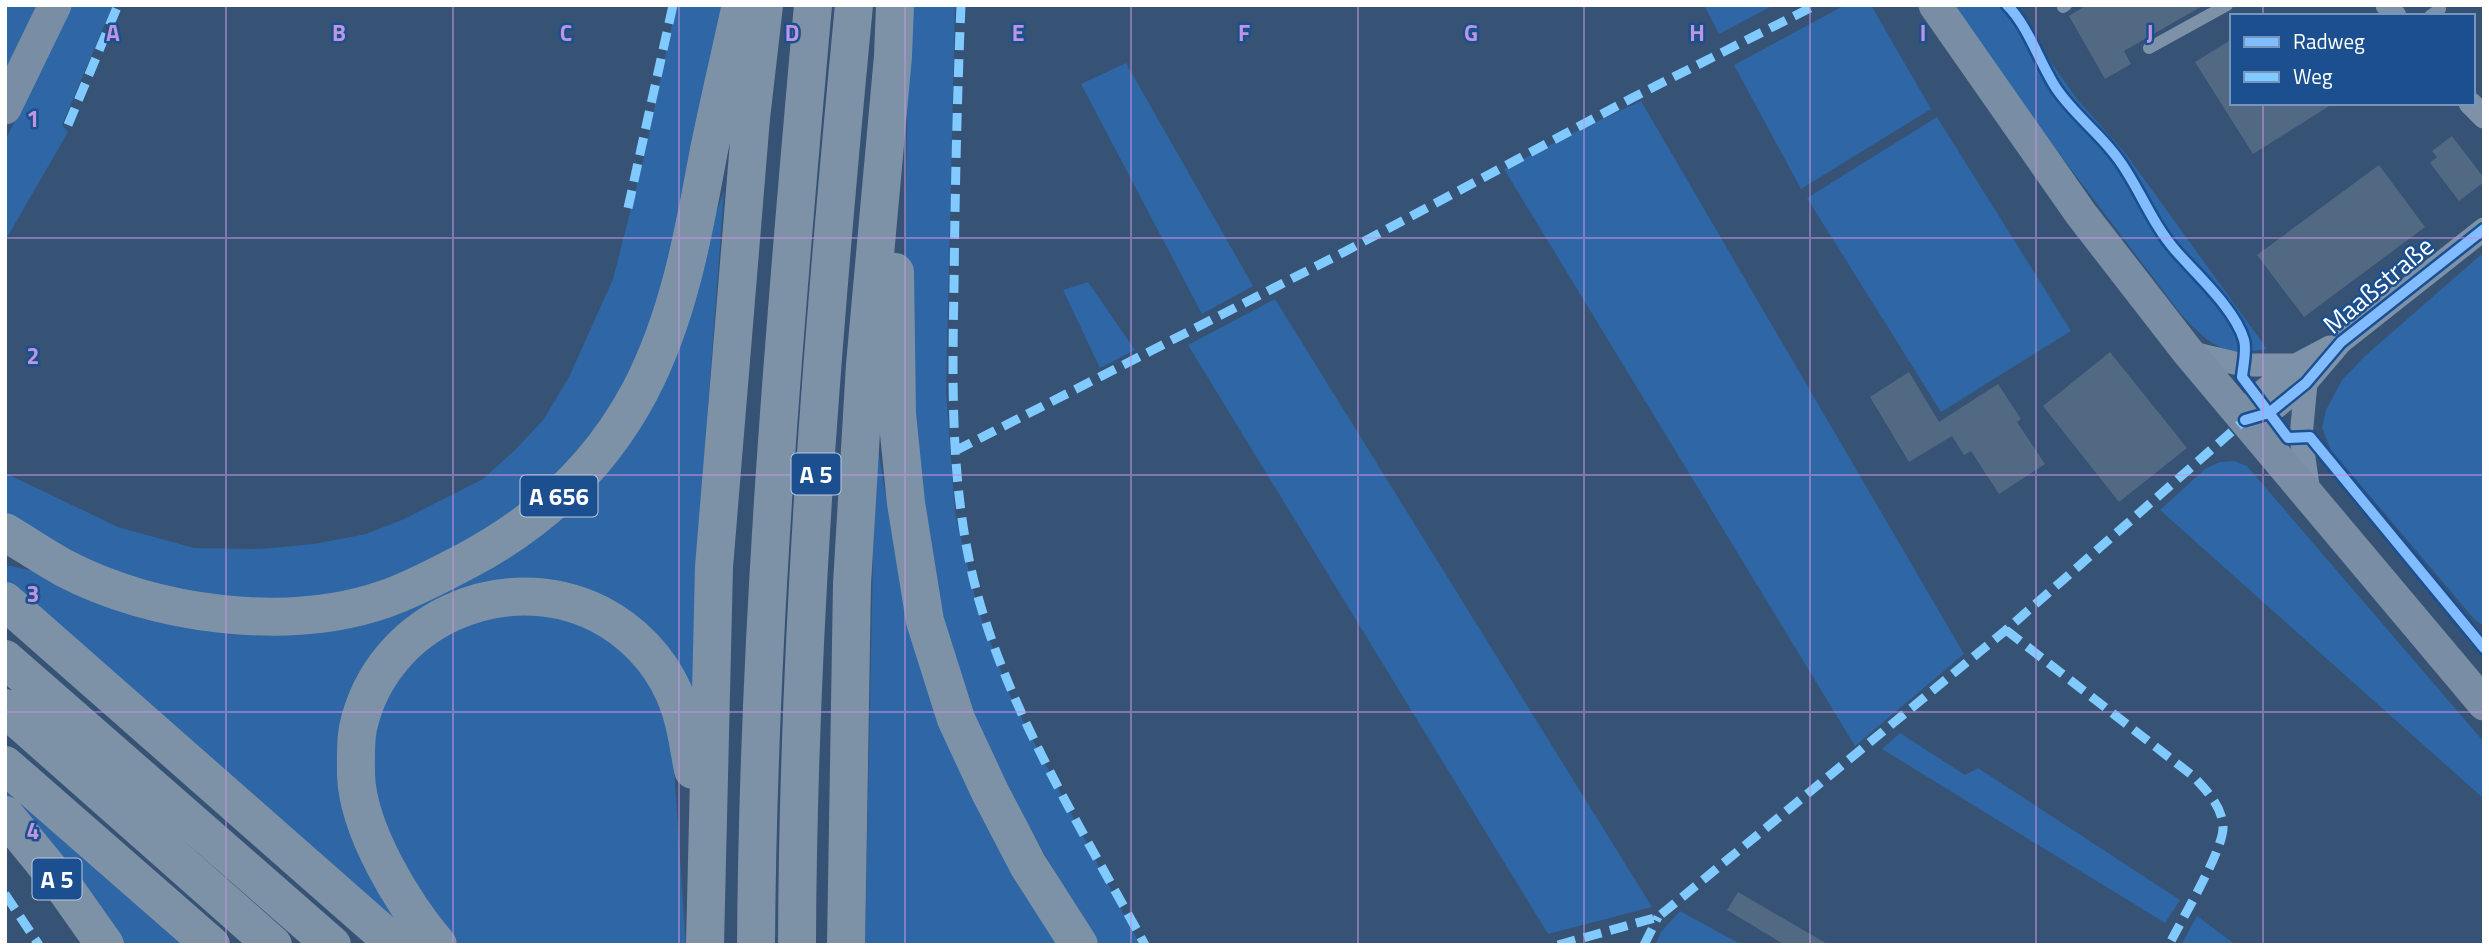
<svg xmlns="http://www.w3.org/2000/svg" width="2489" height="950" font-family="'Titillium Web',sans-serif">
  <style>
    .green { fill: #2f66a5 }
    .building { fill: #526984 }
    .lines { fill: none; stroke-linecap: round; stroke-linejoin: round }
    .lane { stroke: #7d92a8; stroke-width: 12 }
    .street { stroke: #7d92a8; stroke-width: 23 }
    .secondary { stroke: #798da4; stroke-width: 33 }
    .highway { stroke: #7e92a7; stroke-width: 38 }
    .quiet { stroke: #80caff; stroke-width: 9; stroke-dasharray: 18 9; stroke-linecap: butt }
    .cycleway-casing { stroke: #1b4f8f; stroke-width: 15 }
    .cycleway { stroke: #80bcff; stroke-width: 10 }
    .grid { fill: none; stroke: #bd96df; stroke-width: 2; stroke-opacity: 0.55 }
    .labels { text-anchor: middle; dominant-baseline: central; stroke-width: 5; stroke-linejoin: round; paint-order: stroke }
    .shield { fill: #1b4f8f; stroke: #bbcadd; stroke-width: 2 }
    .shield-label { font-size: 24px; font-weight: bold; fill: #fff }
    .street-label { font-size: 26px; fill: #fff; stroke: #1b4f8f }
    .grid-label { font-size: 23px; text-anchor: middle; font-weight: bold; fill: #bd96df; stroke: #1b4f8f; stroke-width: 5; stroke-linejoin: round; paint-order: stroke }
  </style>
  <rect width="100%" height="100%" fill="#365274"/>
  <path class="green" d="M43 5 5 85V6Z
    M71 5H113L62 125 68 132 5 241V141Z
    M676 5H727L692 189 644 341 606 416 566 466 523 506 472 542 408 572 352 591 289 601 215 597 162 588 102 568 5 518V473L118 527 194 548 260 549 314 544 366 534 404 519 483 479 516 449 544 419 570 375 613 279 644 158Z
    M912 5H955L946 391 955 513 977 606 1011 698 1140 945H1097L1089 932 1024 818 972 714 938 611 908 398 905 254 908 69Z
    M1704 5H1774L1719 34Z
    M1845 5H1871L1931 109 1801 189 1734 65Z
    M1954 5H2010L2077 99 2126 154 2267 349C2258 350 2248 352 2239 352 2214 351 2196 330 2180 313L2007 85Z
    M1126 63 1253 286 1202 314 1081 84Z
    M1641 101 1964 654 1855 746 1504 169 1579 130Z
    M1937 117 2071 331 1941 412 1807 198Z
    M724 190 706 436 695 707 656 691 671 725 686 945H460L454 939 417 945 5 583V565L314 628 575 498 700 260Z
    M2484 252V626L2475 620 2331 450 2322 428 2326 410 2342 380 2365 356Z
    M1088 282 1135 350 1100 368 1063 290Z
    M1275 299 1652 907 1548 934 1188 345Z
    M878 448 896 557 1064 945H865L873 553Z
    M2234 461 2247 466 2484 742V799L2160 510 2206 468 2220 462Z
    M1900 733 1965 775 1978 768 2180 900 2165 923 1882 749Z
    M5 784 189 945H117L5 797Z
    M1680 911 1742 945H1655L1661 932Z
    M2197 916 2236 945H2181Z"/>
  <path class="building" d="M2087 5H2204L2124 51 2131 64 2105 79 2069 16Z
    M2232 39V103H2334L2253 154 2195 62Z
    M2452 136 2484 178V182L2459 201 2430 163 2437 157 2432 151Z
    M2379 165 2425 227 2304 317 2257 255Z
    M2110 352 2187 448 2119 502 2043 406Z
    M1909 372 1939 422 1998 384 2021 419 2017 422 2045 464 1999 494 1971 451 1964 455 1952 436 1909 462 1870 397Z
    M1738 892 1829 945H1785L1727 910Z"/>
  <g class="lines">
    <path class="lane" d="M2063 7 2066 5
      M2430 16 2440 9
      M2149 48 2227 5"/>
    <path class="street" d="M2387 5 2395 16
      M2470 103 2484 117
      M2188 352 2243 365H2296
      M2306 383 2301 437 2309 493
      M2245 420 2269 413 2306 383 2341 342 2484 229
      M2245 420 2256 396 2296 365 2330 347"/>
    <path class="secondary" d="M1935 5 2081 214 2188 352 2484 704
      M5 108 55 5"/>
    <path class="highway" d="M895 272 897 414 906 503 925 621 956 719 990 792 1028 865 1079 945
      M5 532C25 544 44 557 64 568 153 615 288 633 385 599 414 589 441 574 468 560 541 521 601 465 640 391 679 317 694 231 709 150 719 102 730 54 741 5
      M5 601 396 945
      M5 659 332 945
      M5 708 273 945
      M5 765 211 945
      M5 815 67 891 105 945
      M438 945C403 904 358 830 356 775 356 760 355 743 358 728 381 621 503 566 599 614 632 631 659 659 674 693 685 717 688 744 693 770
      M705 945 714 567 751 118 764 5
      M756 945C758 631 785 318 813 5
      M797 945C798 631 824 317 854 5
      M846 945 852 584 865 365 893 56 895 5"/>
    <path class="quiet" d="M961 5C957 99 955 192 954 286 952 394 950 503 981 607 1017 727 1086 836 1145 945
      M68 125 118 5
      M628 208 673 5
      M955 451 1346 251 1632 98 1816 5
      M2006 630 2193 776C2206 790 2222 806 2223 826 2225 848 2180 922 2169 945
      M5 894 39 945
      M1558 945 1658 917 2006 630 2245 420
      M1644 945 1658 917"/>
    <defs>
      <path id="cycleway" d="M2007 5C2029 27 2039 62 2056 88 2074 115 2101 134 2119 160 2140 189 2152 224 2176 251 2197 275 2235 309 2244 340 2247 350 2243 366 2242 377L2288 438 2310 437 2484 648
        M2245 420 2269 413 2306 383 2341 342 2484 229"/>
    </defs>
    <use href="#cycleway" class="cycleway-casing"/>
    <use href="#cycleway" class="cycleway"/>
  </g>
  <path class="grid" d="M226 5V945M453 5V945M679 5V945M905 5V945M1131 5V945M1358 5V945M1584 5V945M1810 5V945M2036 5V945M2263 5V16M2263 103V945M5 238H2484M5 475H2484M5 712H2484"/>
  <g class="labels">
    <g class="shield">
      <rect x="791.5" y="453.5" width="49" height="41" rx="5"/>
      <rect x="520.5" y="475.5" width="77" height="41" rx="5"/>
      <rect x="32.5" y="858.5" width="49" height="41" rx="5"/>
    </g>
    <g class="shield-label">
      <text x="816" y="474">A 5</text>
      <text x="559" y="496">A 656</text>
      <text x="57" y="879">A 5</text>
    </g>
    <g class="street-label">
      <text transform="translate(2378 285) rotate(-40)">Maaßstraße</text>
    </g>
  </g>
  <g class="grid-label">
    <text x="113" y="41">A</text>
    <text x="339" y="41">B</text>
    <text x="566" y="41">C</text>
    <text x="792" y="41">D</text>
    <text x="1018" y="41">E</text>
    <text x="1244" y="41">F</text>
    <text x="1471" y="41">G</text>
    <text x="1697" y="41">H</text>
    <text x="1923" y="41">I</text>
    <text x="2150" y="41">J</text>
    <text x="33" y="127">1</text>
    <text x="33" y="364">2</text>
    <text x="33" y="602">3</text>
    <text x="33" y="839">4</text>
  </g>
  <rect width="2489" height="950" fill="none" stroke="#ffffff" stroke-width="14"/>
  <rect x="2230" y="14" width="245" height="91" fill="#1b4f8f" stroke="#7695bc" stroke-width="2"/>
  <rect x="2244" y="37" width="35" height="10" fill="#80bcff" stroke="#7695bc" stroke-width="2"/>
  <text x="2293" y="49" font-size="21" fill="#ffffff">Radweg</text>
  <rect x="2244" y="72" width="35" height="10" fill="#80caff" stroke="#7695bc" stroke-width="2"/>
  <text x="2293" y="84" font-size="21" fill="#ffffff">Weg</text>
</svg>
